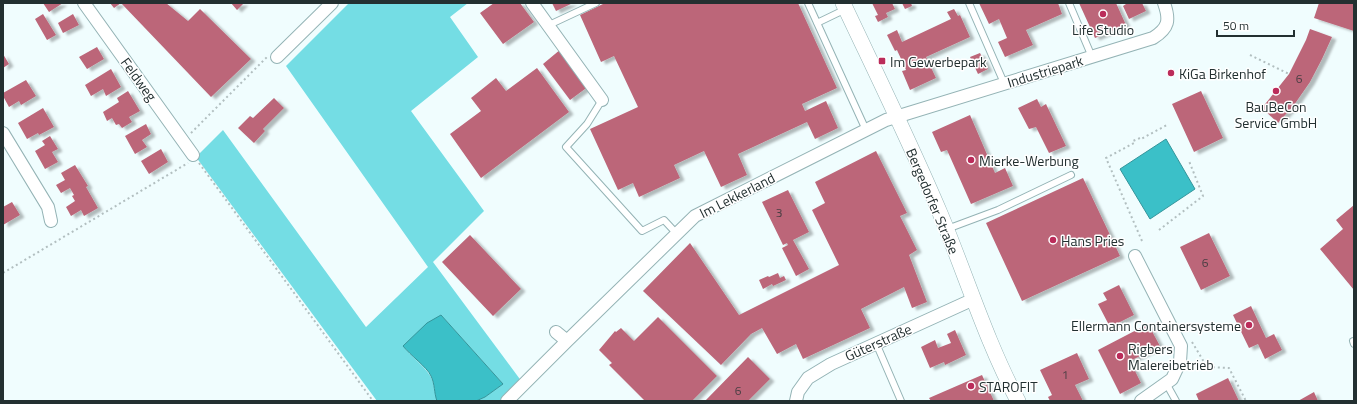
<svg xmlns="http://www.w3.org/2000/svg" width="1357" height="404" font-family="'Titillium Web',sans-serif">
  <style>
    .green { fill: #74dde4 }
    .water { fill: #3bc0c8; stroke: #34959b }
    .building { fill: #bc6679; filter: url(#shadow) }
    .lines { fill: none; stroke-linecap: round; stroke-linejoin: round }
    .service-casing { stroke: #94b3b5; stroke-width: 8 }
    .minor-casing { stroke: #94b3b5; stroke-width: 14 }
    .tertiary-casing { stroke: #94b3b5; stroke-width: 16 }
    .path { stroke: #b2bfc0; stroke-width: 2; stroke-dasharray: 2 3; stroke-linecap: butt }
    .service { stroke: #fff; stroke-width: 6 }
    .minor { stroke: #fff; stroke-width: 12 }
    .tertiary { stroke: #fff; stroke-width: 15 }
    .poi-dot { fill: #bb2c5a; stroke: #fff; stroke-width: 1.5 }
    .labels { text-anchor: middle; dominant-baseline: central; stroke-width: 3; stroke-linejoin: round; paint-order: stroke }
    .number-label { font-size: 12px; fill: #493e43 }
    .poi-label { font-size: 14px; fill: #233031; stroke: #fff; text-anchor: start }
    .street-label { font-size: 14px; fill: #233031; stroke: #fff }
  </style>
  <defs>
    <filter id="shadow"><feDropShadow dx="4.5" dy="2.5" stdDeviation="1" flood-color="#0004"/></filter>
  </defs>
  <rect width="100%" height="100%" fill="#f0fdfe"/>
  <path class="green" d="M349 3H468L450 17 478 57 411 111 484 211 433 262 522 382 502 401H476L485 397 503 384 441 315 414 336 403 346C411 356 422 364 429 374 435 382 434 392 437 401H377L196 157 223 130 366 327 428 267 286 66Z"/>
  <path class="water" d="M1166 139 1195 189 1150 219 1120 169Z
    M441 315 503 384 485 397 476 401H437C434 393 435 384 431 376 427 367 410 355 403 346L427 323Z"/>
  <path class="building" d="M43 3H63L49 12Z
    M110 3H166L188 21 200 9 251 59 211 97 121 3 114 8Z
    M231 3H244L237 10Z
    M494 3H520L534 22 503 44 480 13Z
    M552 3H573L556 11Z
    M605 3H798L837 88 802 104 805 111 826 101 838 128 815 139 807 122 738 154 747 175 721 187 704 151 674 165 680 178 639 197 633 183 618 190 590 129 638 107 614 56 601 62 580 15Z
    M872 3H892L895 9 886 13 888 17 878 22 875 16 878 15Z
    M902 3H911L912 6 905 9Z
    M979 3H1058L1062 14 1026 30 1033 45 1005 57 998 42 1007 38 999 19 989 24Z
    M1079 3H1116L1126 25 1095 38Z
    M1125 3H1142L1146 11 1129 19 1123 6 1126 4Z
    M1319 3H1354V31L1314 18Z
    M954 9 958 16 960 15 970 37 926 57 936 78 910 90 902 71 906 70 897 50 895 51 887 35 897 30 902 42 951 19 947 12Z
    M43 14 56 35 47 40 35 19Z
    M73 14 79 25 63 33 58 23Z
    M1310 29 1332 37 1322 59 1310 82 1294 105 1278 123 1262 108 1289 74 1306 40Z
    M97 47 104 59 87 69 79 57Z
    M561 49 589 86 570 100 543 64Z
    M980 53 988 69 978 74 970 57Z
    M3 54 9 64 3 68Z
    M537 68 569 112 481 178 450 134 481 111 471 98 496 78 506 91Z
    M111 69 121 87 106 96 103 89 91 96 85 85Z
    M26 80 36 96 21 105 19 101 9 107 3 96V93Z
    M128 91 140 111 129 117 132 122 122 128 119 124 116 125 112 118 107 121 103 112 119 102 117 98Z
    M1201 91 1223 138 1194 152 1172 104Z
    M274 98 284 108 263 129 265 131 254 143 238 128 250 116 253 118Z
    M1037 99 1041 107 1046 104 1066 146 1049 153 1036 127 1029 129 1018 108Z
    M43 108 54 127 39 135 38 133 27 139 18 123Z
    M970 115 995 173 1005 168 1013 186 971 204 947 150 941 152 932 132Z
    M146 124 151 134 142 140 147 147 135 154 125 136Z
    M50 136 58 149 52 152 58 162 45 169 35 151 45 145 42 141Z
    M161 149 168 162 149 174 141 161Z
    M876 151 907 213 900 216 917 250 909 255 927 302 912 308 904 287 861 309 870 328 803 359 796 344 777 354 762 328 751 334 721 365 643 291 690 243 739 315 839 265 812 210 825 203 815 182Z
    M75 165 88 186 86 187 98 208 84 216 81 210 71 216 66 207 75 201 72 196 74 195 70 188 61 193 56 185 65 180 61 173Z
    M1083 178 1120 256 1022 301 986 223Z
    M788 190 809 232 793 240 809 269 796 276 782 248 788 245 787 243 783 245 762 202Z
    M12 202 20 215 3 225V207Z
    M1354 205V290L1320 249 1343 229 1336 220Z
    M1209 233 1230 276 1201 290 1180 247Z
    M470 235 521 289 493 316 442 262Z
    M778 273 780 278 784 276 786 280 773 286 772 284 763 289 759 280 768 276 769 277Z
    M1119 285 1134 315 1110 327 1098 304 1107 300 1103 293Z
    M1251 306 1266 338 1274 334 1282 350 1265 359 1258 344 1249 348 1233 315Z
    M658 317 717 376 692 401H645L609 365 612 363 599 350 615 331 616 332 621 328 634 341Z
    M1148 324 1160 346 1130 361 1141 383 1120 394 1098 350Z
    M955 330 966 355 945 365 944 362 930 368 921 347 935 340 938 348 951 343 947 334Z
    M1077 353 1089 379 1075 385 1083 401H1050L1048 397 1052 395 1040 370Z
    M748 357 770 379 748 401H705Z
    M982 375 994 401H931L929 398Z
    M1228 378 1239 401H1199L1196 394Z
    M1314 392 1318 401H1298Z"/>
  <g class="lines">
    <defs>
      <path id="service" d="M808 3 866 130
        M969 3 1004 83
        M1069 3 1092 57
        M817 23 846 9
        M549 25 596 3
        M602 100 587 124 566 147 642 231 664 220 677 234
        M947 229 998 210 1071 175
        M1353 341 1354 344
        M876 343 901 401
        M1166 383 1176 401"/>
      <path id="minor" d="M84 3 193 155
        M532 3 602 100
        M277 57 332 3
        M3 133 48 207 51 221
        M1135 256 1181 346 1180 362 1172 379 1141 401
        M556 332 567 341
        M507 401 567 341 695 216 886 120 1153 38C1169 28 1170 20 1164 3
        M796 401 798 392 808 378 831 364 974 299"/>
      <path id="tertiary" d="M843 3C876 73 910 142 940 213 966 275 986 341 1018 401"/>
    </defs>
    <use href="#service" class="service-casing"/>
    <use href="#minor" class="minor-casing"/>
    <use href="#tertiary" class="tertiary-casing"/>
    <path class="path" d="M1250 55 1289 74
      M191 133 267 57
      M199 163 373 401
      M1159 230 1203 196 1189 161
      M1142 241 1106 158 1134 143 1133 141 1140 138 1141 139 1167 125
      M3 273 188 163
      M1192 342 1207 367 1229 368 1246 401"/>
    <use href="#service" class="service"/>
    <use href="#minor" class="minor"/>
    <use href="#tertiary" class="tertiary"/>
  </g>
  <g class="poi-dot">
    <circle cx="1103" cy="14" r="4"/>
    <rect x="878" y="57" width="8" height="8" rx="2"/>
    <circle cx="1171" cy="73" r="4"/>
    <circle cx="1276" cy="91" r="4"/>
    <circle cx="971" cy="160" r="4"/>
    <circle cx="1053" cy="240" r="4"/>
    <circle cx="1249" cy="325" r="4"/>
    <circle cx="1120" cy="356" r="4"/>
    <circle cx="971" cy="386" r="4"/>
  </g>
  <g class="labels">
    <g class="number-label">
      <text x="1299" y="78">6</text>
      <text x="779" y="212">3</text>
      <text x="1205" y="262">6</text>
      <text x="1065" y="374">1</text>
      <text x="738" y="390">6</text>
    </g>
    <g class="poi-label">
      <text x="1103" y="29" text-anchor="middle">Life Studio</text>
      <text x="890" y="61">Im Gewerbepark</text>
      <text x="1179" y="73">KiGa Birkenhof</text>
      <text x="1276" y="106" text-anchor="middle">BauBeCon<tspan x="1276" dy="16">Service GmbH</tspan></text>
      <text x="979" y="160">Mierke-Werbung</text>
      <text x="1061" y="240">Hans Pries</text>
      <text x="1241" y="325" text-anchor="end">Ellermann Containersysteme</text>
      <text x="1128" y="348">Rigbers<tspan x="1128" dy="16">Malereibetrieb</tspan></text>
      <text x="979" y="386">STAROFIT</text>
    </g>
    <g class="street-label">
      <text transform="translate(1045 71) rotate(-17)">Industriepark</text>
      <text transform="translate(139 79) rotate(54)">Feldweg</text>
      <text transform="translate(737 195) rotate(-27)">Im Lekkerland</text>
      <text transform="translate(933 201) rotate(67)">Bergedorfer Straße</text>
      <text transform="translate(878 342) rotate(-24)">Güterstraße</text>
    </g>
  </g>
  <rect width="1357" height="404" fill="none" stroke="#233031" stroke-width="8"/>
  <path d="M1217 30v6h77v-6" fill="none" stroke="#233031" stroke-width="2"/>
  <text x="1223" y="30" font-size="12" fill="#233031" stroke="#ffffff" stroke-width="3" paint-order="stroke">50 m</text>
</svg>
